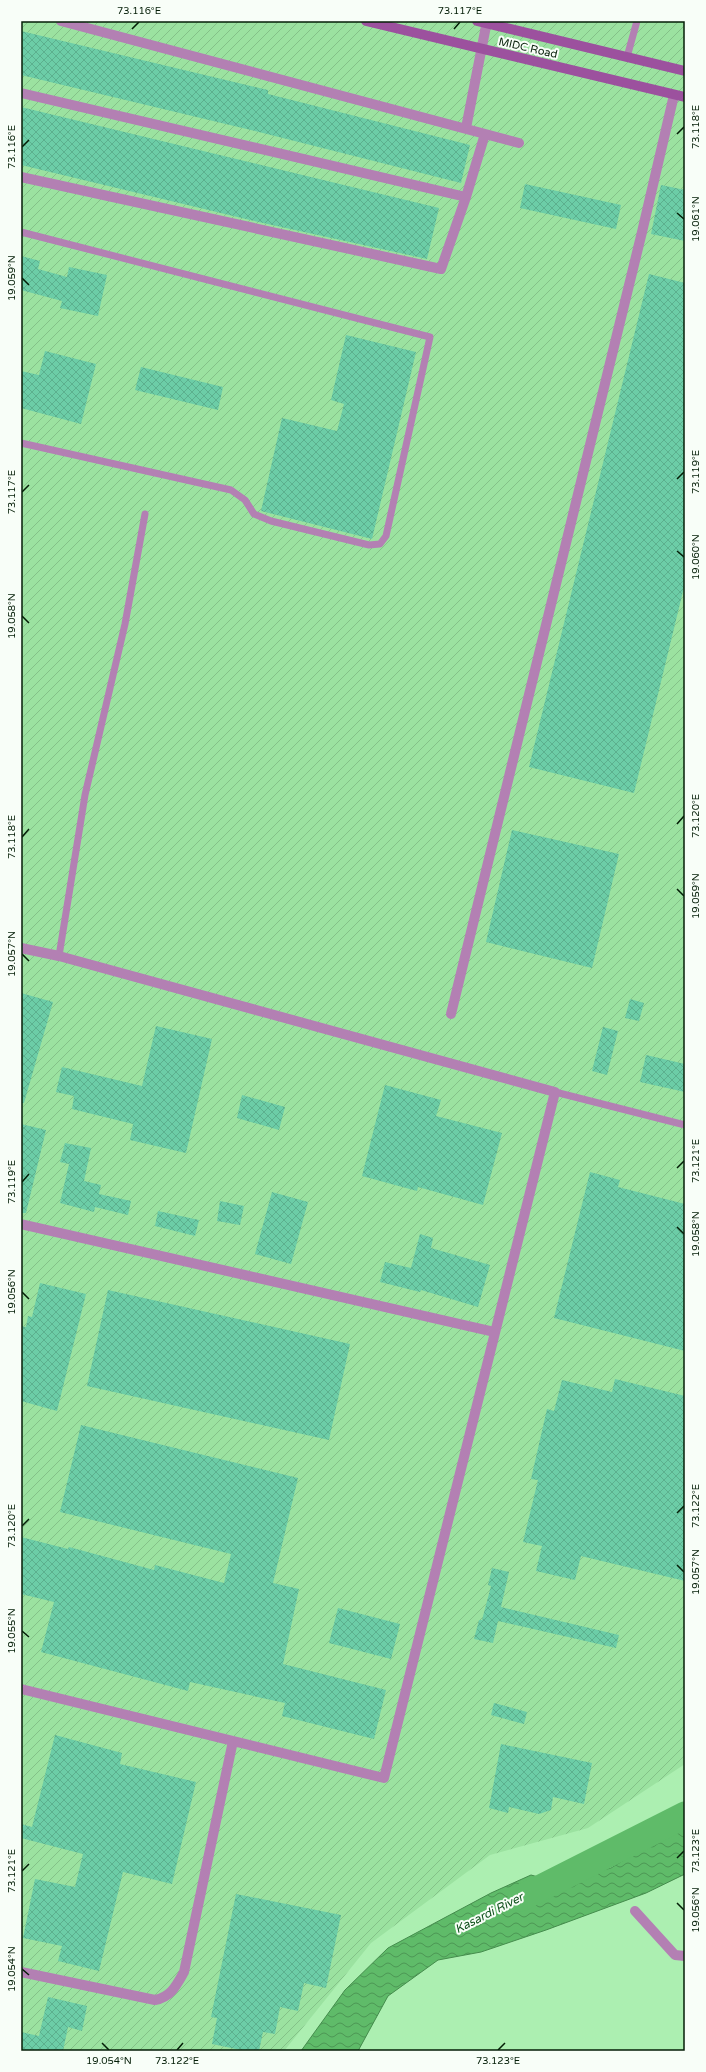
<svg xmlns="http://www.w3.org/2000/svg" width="706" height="2072" font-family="'Varela Round',sans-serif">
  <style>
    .industrial { fill: url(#industrial-furrows) }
    .water { fill: url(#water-waves); stroke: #448c4c }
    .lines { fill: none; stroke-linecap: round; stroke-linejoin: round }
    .river { stroke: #5fbb69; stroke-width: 27 }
    .building { fill: url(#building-cross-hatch) }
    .service { stroke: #b380b3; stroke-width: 7 }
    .minor { stroke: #b380b3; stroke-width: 10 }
    .secondary { stroke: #9c519e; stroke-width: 10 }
    .ticks { fill: none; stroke: #041e07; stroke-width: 1.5 }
    .labels { text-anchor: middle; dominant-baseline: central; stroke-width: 4; stroke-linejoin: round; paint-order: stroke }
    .street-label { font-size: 11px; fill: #041e07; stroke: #f8fef8 }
    .water-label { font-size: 12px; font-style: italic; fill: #0f511c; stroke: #f8fef8 }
    .neatline { fill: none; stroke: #041e07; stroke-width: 1.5 }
    .ticks-label { font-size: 10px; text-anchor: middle; fill: #041e07 }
  </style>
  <defs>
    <pattern id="industrial-furrows" width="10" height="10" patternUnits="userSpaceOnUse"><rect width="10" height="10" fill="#9be2a0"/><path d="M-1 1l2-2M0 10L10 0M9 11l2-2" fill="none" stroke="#84c188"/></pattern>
    <pattern id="water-waves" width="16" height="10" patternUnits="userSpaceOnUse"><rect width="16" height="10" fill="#5fbb69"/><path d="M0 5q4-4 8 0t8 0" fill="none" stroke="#4c9754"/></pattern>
    <pattern id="building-cross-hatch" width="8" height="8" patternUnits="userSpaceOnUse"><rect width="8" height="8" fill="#6ccda7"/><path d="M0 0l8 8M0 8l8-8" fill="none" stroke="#5cb08e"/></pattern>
  </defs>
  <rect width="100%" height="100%" fill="#acefb1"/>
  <path class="industrial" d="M21 21H685V1764L588 1828 490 1855 371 1943 284 2051H21Z"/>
  <path class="water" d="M685 1822V1874L646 1893 546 1930 481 1952 438 1960 388 1996 358 2051H301L345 1990 388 1948 491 1893 531 1875 556 1882 611 1868Z"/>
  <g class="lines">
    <path class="river" d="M521 1898 685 1815"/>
  </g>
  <path class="building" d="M21 31 268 90V94L470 145 461 183 259 132 21 75Z
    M21 107 439 208 427 259 250 220 21 165Z
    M525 184 621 205 616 229 520 208Z
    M661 185 685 190V241L651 234Z
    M21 256 40 261 38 269 67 277 69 267 107 275 98 316 60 308 62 301 21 290Z
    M649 274 685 283V583L634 793 529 767Z
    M346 335 416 352 372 539 261 511 282 418 337 431 344 404 331 400Z
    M45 351 96 364 81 424 21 408V371L39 375Z
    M141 367 223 387 218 410 135 390Z
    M512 830 619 854 592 968 486 942Z
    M21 993 53 1002 24 1103H21Z
    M630 999 644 1003 639 1021 625 1018Z
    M156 1026 212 1039 186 1153 130 1140 133 1124 72 1109 74 1096 56 1092 62 1067 142 1086Z
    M603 1027 618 1031 607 1075 592 1071Z
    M646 1055 685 1064V1092L640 1082Z
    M385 1085 441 1100 436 1116 502 1133 483 1205 418 1187 417 1191 362 1176Z
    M242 1095 285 1107 279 1130 237 1118Z
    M21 1124 46 1130 26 1213H21Z
    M65 1143 91 1148 84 1181 101 1185 99 1194 131 1201 128 1215 95 1207 94 1212 60 1203 69 1164 60 1162Z
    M590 1172 620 1180 618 1187 685 1204V1351L554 1318Z
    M272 1192 308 1202 291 1264 255 1254Z
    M220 1201 244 1206 240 1225 217 1221Z
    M158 1211 199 1220 195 1236 155 1226Z
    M420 1234 433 1238 431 1248 490 1265 478 1307 421 1290 420 1292 380 1282 385 1262 411 1268Z
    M40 1283 86 1294 57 1411 21 1401V1326L26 1327 28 1316 32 1317Z
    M108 1290 350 1344 329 1440 87 1386Z
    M615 1379 685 1396V1581L581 1556 575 1580 536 1571 542 1546 523 1542 538 1480 531 1479 547 1409 554 1411 562 1380 612 1392Z
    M81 1425 298 1478 273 1583 299 1589 283 1664 386 1690 374 1739 282 1716 285 1703 190 1682 188 1691 41 1652 54 1602 21 1594V1537L68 1549 69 1547 154 1570 155 1565 224 1583 231 1554 60 1512Z
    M492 1568 509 1572 501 1607 619 1635 616 1648 498 1621 493 1643 474 1639 479 1620H482L491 1586 488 1585Z
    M338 1608 400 1624 391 1659 329 1643Z
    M494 1703 527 1712 524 1724 491 1715Z
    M55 1735 122 1753 120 1764 196 1782 172 1884 123 1872 99 1971 58 1961 62 1946 23 1938 35 1879 75 1887 83 1854 21 1838V1824L32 1827Z
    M501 1744 592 1763 584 1804 553 1797 551 1810 539 1814 509 1807 508 1813 489 1808Z
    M236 1894 341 1915 326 1988 304 1983 298 2011 280 2007 275 2034 263 2032 259 2051H246L212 2044 217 2018 211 2017Z
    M48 1997 87 2006 82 2031 68 2027 63 2051H21V2032L39 2036Z"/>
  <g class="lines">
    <path class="service" d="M627 57 637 21
      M21 232 430 337 386 536 380 544 369 545 271 521 254 514 245 500 231 490 21 443
      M59 956 85 795 125 624 145 514
      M555 1092 685 1125"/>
    <path class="minor" d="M61 21 519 143
      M21 93 466 197
      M466 128 487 21
      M21 177 441 269 466 197 485 134
      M21 948 59 956 555 1092 384 1778 21 1689
      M451 1014 642 232 674 95
      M21 1224 495 1332
      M635 1911 675 1955 685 1956
      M21 1972 155 2000C171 1997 176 1986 184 1972L233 1741"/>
    <path class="secondary" d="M366 21 685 97
      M477 21 685 71"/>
  </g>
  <path class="ticks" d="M132 29 139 22M454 29 460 22M677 134 684 127M22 147 29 140M677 213 684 219M22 278 29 285M677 479 684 472M22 492 29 485M677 551 684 557M22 616 29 623M677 824 684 816M22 837 29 829M677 889 684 896M22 954 29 961M677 1168 684 1161M22 1182 29 1174M677 1227 684 1234M22 1292 29 1299M677 1513 684 1506M22 1526 29 1519M677 1565 684 1572M22 1631 29 1637M677 1858 684 1851M22 1871 29 1864M677 1903 684 1910M22 1969 29 1975M102 2043 109 2050M177 2050 183 2043M498 2050 505 2043"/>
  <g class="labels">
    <g class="street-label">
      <text transform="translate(528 48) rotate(13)">MIDC Road</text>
    </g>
    <g class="water-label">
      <text transform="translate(489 1913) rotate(-27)">Kasardi River</text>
    </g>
  </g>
  <rect width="706" height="2072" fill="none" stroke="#f8fef8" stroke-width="44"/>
  <rect x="22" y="22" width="662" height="2028" class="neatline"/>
  <g class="ticks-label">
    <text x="139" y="14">73.116°E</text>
    <text x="460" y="14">73.117°E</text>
    <text transform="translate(695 127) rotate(-90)" y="4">73.118°E</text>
    <text transform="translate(11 147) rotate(-90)" y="4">73.116°E</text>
    <text transform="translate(695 219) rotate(-90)" y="4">19.061°N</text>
    <text transform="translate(11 278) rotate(-90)" y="4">19.059°N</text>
    <text transform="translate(695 472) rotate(-90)" y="4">73.119°E</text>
    <text transform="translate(11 492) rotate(-90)" y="4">73.117°E</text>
    <text transform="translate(695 557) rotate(-90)" y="4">19.060°N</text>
    <text transform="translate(11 616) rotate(-90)" y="4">19.058°N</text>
    <text transform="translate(695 816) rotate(-90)" y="4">73.120°E</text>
    <text transform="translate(11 837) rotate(-90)" y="4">73.118°E</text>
    <text transform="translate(695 896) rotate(-90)" y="4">19.059°N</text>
    <text transform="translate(11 954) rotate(-90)" y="4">19.057°N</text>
    <text transform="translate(695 1161) rotate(-90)" y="4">73.121°E</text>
    <text transform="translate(11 1182) rotate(-90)" y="4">73.119°E</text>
    <text transform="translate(695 1234) rotate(-90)" y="4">19.058°N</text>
    <text transform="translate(11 1292) rotate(-90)" y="4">19.056°N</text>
    <text transform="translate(695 1506) rotate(-90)" y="4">73.122°E</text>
    <text transform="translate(11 1526) rotate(-90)" y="4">73.120°E</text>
    <text transform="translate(695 1572) rotate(-90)" y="4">19.057°N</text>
    <text transform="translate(11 1631) rotate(-90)" y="4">19.055°N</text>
    <text transform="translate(695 1851) rotate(-90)" y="4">73.123°E</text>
    <text transform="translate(11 1871) rotate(-90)" y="4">73.121°E</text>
    <text transform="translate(695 1910) rotate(-90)" y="4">19.056°N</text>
    <text transform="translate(11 1969) rotate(-90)" y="4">19.054°N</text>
    <text x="109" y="2064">19.054°N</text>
    <text x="177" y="2064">73.122°E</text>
    <text x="498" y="2064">73.123°E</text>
  </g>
</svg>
